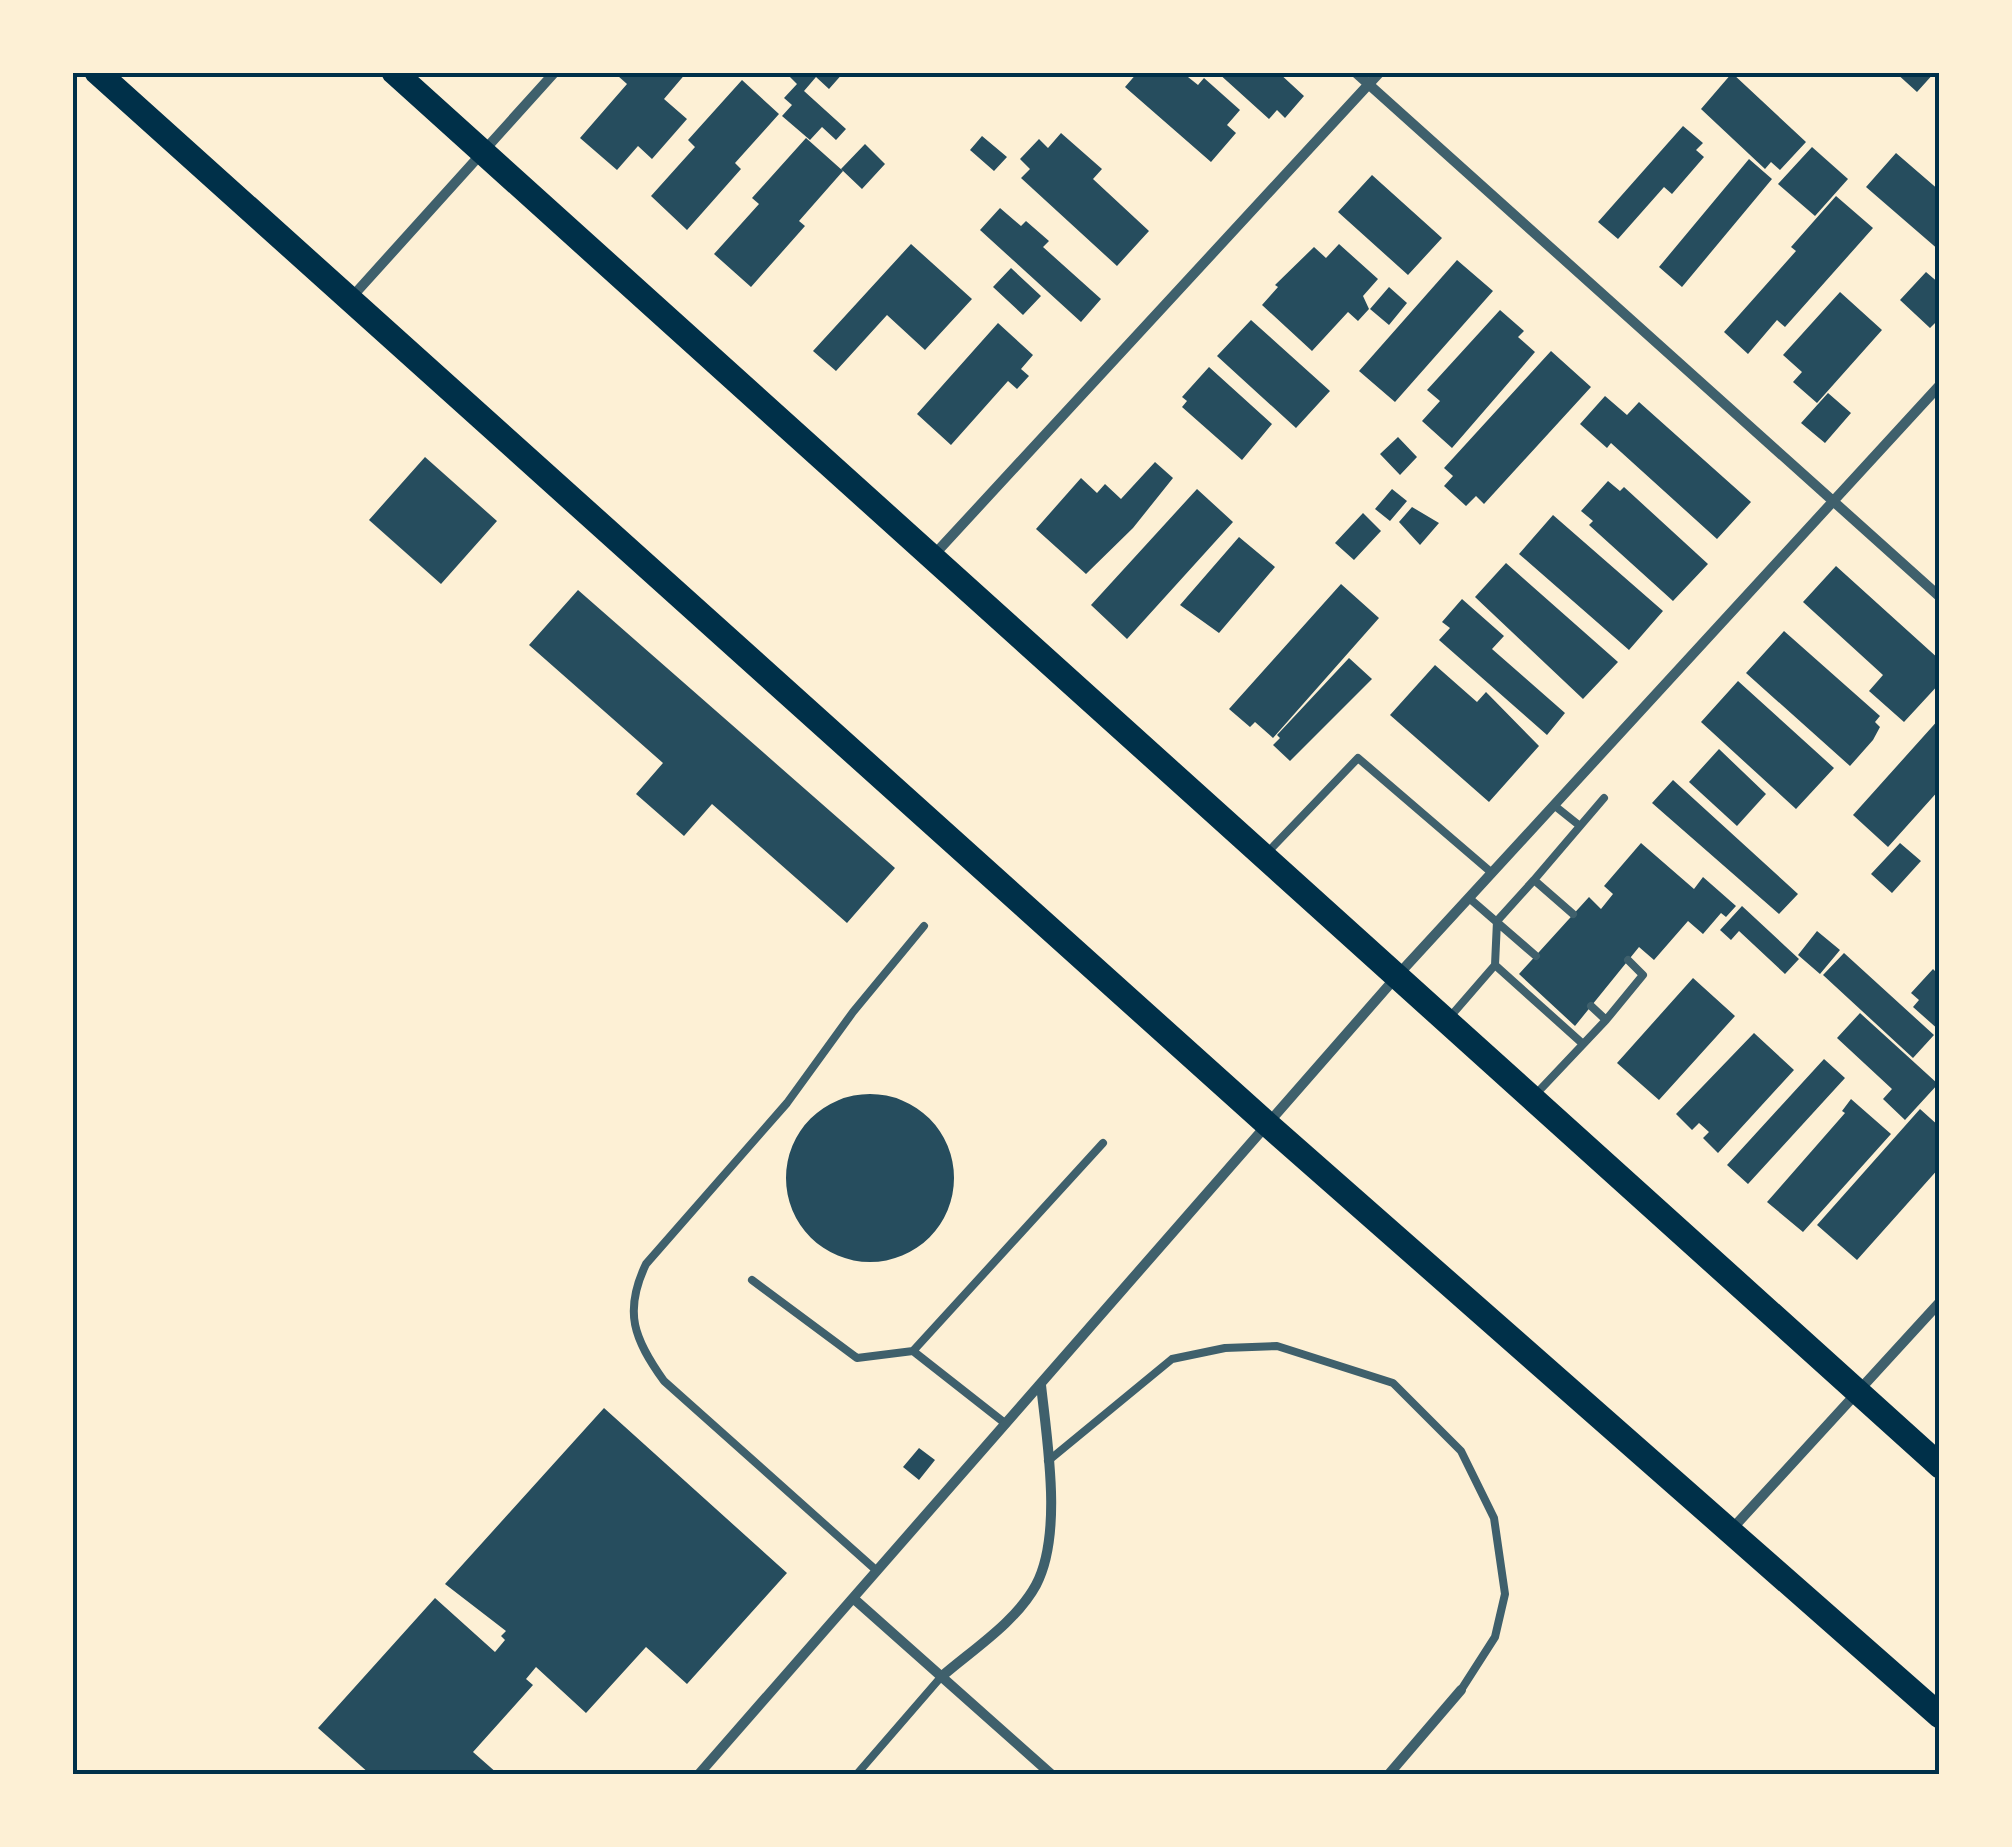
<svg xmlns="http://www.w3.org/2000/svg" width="2012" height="1847" font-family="'DejaVu Sans',sans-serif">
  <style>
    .building { fill: #264d5e }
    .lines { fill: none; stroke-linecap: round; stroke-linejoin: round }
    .service { stroke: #3f606c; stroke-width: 8 }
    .minor { stroke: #3f606c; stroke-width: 10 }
    .primary { stroke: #003049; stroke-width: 25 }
    .neatline { fill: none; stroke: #003049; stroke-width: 4 }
  </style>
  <rect width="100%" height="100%" fill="#fdf0d5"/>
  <path class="building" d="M621 72H687L664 99 687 119 652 159 638 146 617 170 580 138 627 84 618 76Z
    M785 72H844L829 89 816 77 804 91 846 129 836 140 822 127 810 140 782 116 792 105 784 98 797 84Z
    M1138 72H1192L1188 77 1198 85 1204 78 1240 110 1227 125 1236 133 1211 162 1125 87Z
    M1217 72H1278L1304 96 1285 118 1277 110 1269 119Z
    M1895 72H1935L1917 92Z
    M1732 73 1806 142 1780 170 1771 162 1765 169 1701 109Z
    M742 80 779 114 735 163 741 169 687 230 651 196 695 147 688 140Z
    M1683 126 1703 143 1696 150 1704 157 1672 194 1664 187 1618 239 1598 222Z
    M1061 133 1102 169 1093 179 1149 231 1117 266 1021 178 1030 169 1020 159 1039 139 1048 148Z
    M982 136 1007 157 994 171 970 150Z
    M806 138 843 171 799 221 805 226 751 287 714 254 759 204 752 198Z
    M865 144 885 164 862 189 841 169Z
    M1812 147 1848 179 1815 216 1778 184Z
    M1896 153 1940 191V251L1866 187Z
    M1749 159 1772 179 1682 287 1659 267Z
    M1372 175 1442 238 1408 275 1338 212Z
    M1836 196 1873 228 1785 327 1777 320 1748 354 1724 332 1796 251 1791 247Z
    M1000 208 1021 226 1026 221 1049 241 1043 247 1101 299 1081 322 980 230Z
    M911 244 972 299 925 350 887 315 836 371 813 351Z
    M1339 244 1378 279 1363 296 1369 309 1358 321 1348 312 1312 351 1262 305 1278 287 1275 285 1314 247 1326 258Z
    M1457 260 1493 291 1395 402 1359 371Z
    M1011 268 1041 296 1023 315 993 287Z
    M1926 272 1940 284V318L1930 328 1900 300Z
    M1389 287 1407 303 1389 325 1370 309Z
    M1840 292 1882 330 1817 403 1793 382 1802 372 1783 355Z
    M1500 310 1524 331 1518 337 1535 352 1452 448 1422 421 1440 401 1427 390Z
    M1251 320 1330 391 1296 428 1217 356Z
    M998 323 1033 355 1021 369 1029 376 1017 389 1008 381 951 445 917 414Z
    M1551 351 1591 387 1484 504 1476 496 1466 506 1444 486 1453 476 1444 468Z
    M1209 367 1272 424 1242 460 1182 407 1187 401 1182 397Z
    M1828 393 1851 413 1825 443 1801 423Z
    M1605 396 1627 415 1639 402 1751 502 1717 539 1611 443 1607 448 1580 424Z
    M1398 437 1417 457 1400 475 1380 454Z
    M425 457 497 521 441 584 369 520Z
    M1155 462 1173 478 1133 528 1086 574 1036 529 1081 478 1097 493 1105 484 1121 499Z
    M1608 481 1620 491 1624 487 1708 564 1673 601 1589 525 1593 521 1581 511Z
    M1197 489 1233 522 1127 639 1091 605Z
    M1392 489 1407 501 1390 521 1375 509Z
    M1412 507 1439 523 1420 545 1399 522Z
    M1363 513 1381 531 1354 560 1335 543Z
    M1553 515 1663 611 1629 650 1519 554Z
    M1239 537 1275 567 1219 633 1180 605Z
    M1506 563 1618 662 1583 699 1475 597Z
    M1836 566 1940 660V683L1904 722 1869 691 1883 675 1803 602Z
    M1341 584 1379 618 1273 738 1255 722 1250 727 1229 709Z
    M578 590 895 868 847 923 712 804 684 836 636 794 663 763 529 645Z
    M1462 599 1504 636 1492 649 1565 713 1547 735 1439 640 1450 628 1442 622Z
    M1784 631 1880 716 1875 722 1880 727 1873 740 1850 766 1746 673Z
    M1349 658 1372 679 1290 761 1273 745 1280 738 1277 735Z
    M1435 665 1477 702 1486 692 1539 746 1489 802 1390 715Z
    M1738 681 1834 768 1796 809 1701 722Z
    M1940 718V789L1888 847 1853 815Z
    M1719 749 1766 794 1737 826 1689 782Z
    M1673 780 1798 894 1779 914 1652 803Z
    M1641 843 1694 889 1703 877 1736 906 1726 917 1721 913 1703 934 1688 921 1654 960 1639 947 1575 1026 1519 974 1589 897 1601 909 1613 894 1604 886Z
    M1900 843 1921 861 1892 893 1871 874Z
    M1742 906 1799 959 1785 974 1739 931 1731 940 1720 930Z
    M1817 931 1840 950 1820 974 1798 955Z
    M1844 953 1934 1035 1913 1058 1823 975Z
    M1933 969 1940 976V1031L1913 1007 1919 1000 1911 993Z
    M1693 978 1735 1016 1659 1100 1617 1063Z
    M1860 1013 1938 1084 1905 1120 1883 1099 1892 1089 1837 1038Z
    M1754 1033 1794 1070 1718 1153 1703 1138 1709 1132 1699 1123 1692 1130 1676 1114Z
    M1824 1059 1845 1078 1748 1184 1727 1165Z
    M786 1178a84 84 0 1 1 168 0a84 84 0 1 1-168 0Z
    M1851 1099 1891 1134 1803 1232 1767 1202 1845 1113 1842 1111Z
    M1920 1109 1940 1127V1167L1857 1260 1817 1225Z
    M604 1408 787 1573 687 1684 646 1647 586 1713 536 1667 526 1679 533 1685 473 1752 498 1774H370L318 1728 435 1598 495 1652 505 1640 501 1636 506 1631 445 1584Z
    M919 1448 935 1460 919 1480 903 1467Z"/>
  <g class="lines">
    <path class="service" d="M1555 806 1580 826
      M1266 854 1358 758 1492 873
      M1534 880 1497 921 1495 965 1583 1044
      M1469 898 1536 956
      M1573 914 1534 880 1604 798
      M1449 1018 1495 965
      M1606 1020 1643 975 1628 960
      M1536 1094 1606 1020 1591 1006
      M752 1280 857 1358 913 1351
      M1006 1424 913 1351 1103 1143
      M1048 1461 1172 1359 1225 1348 1277 1346 1393 1383 1461 1451 1494 1518 1505 1594 1495 1637 1461 1690
      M877 1571 664 1381C634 1339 623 1312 646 1264L787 1103 853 1012 924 926
      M857 1774 941 1677"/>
    <path class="minor" d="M1355 72 1940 597
      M351 298 555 72
      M933 556 1380 72
      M1732 1529 1940 1302
      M853 1598 1051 1774
      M941 1677C972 1650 1016 1622 1036 1585 1063 1534 1047 1441 1041 1385
      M699 1774 1397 976 1940 385
      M1389 1774 1461 1690"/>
    <path class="primary" d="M97 72 1266 1123 1940 1716
      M394 72 1940 1466"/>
  </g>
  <rect width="2012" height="1847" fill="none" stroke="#fdf0d5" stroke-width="150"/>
  <rect x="75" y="75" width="1862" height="1697" class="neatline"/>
</svg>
